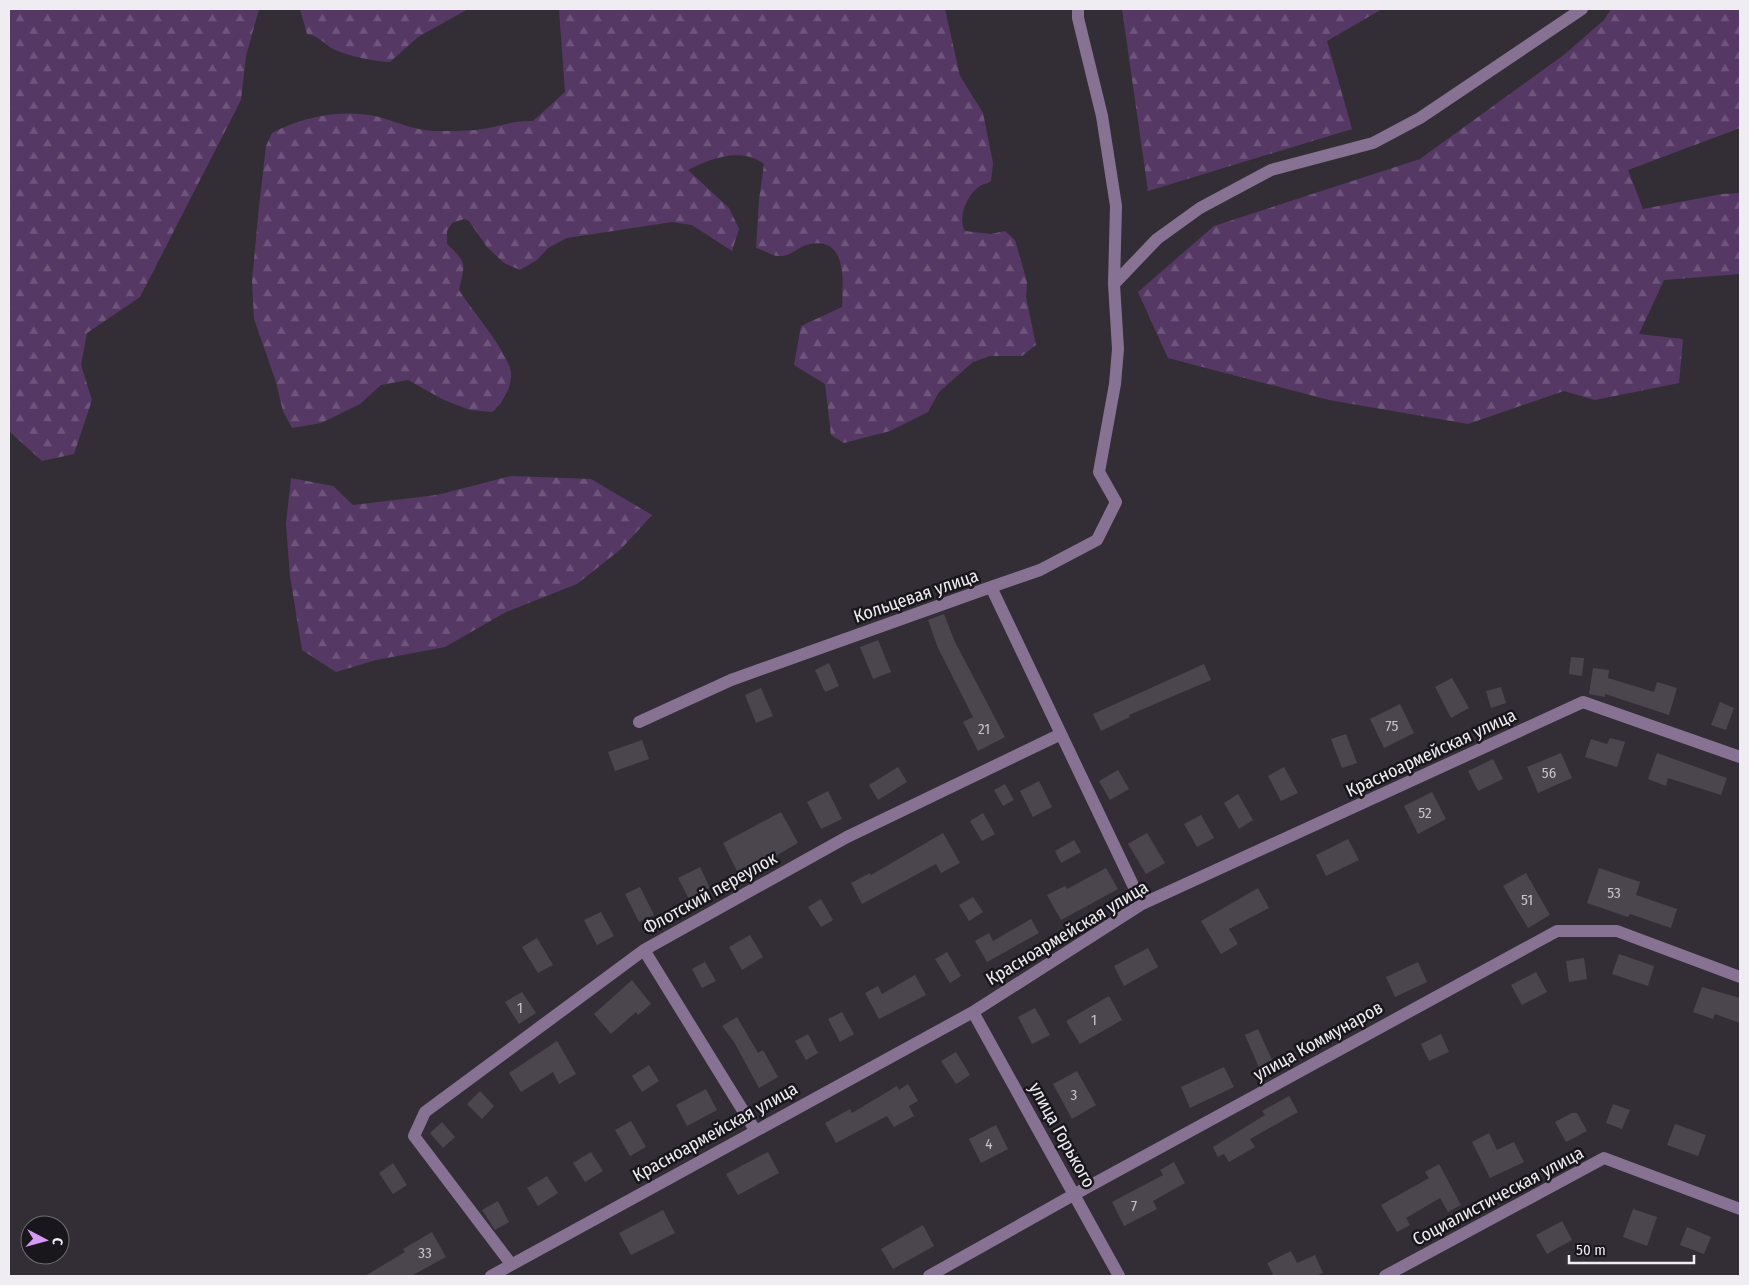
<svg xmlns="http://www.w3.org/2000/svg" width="1749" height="1285" font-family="'Fira Sans Condensed',sans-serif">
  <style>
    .forest { fill: url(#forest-firs) }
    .building { fill: #4b454e }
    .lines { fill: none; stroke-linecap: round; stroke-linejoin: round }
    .minor { stroke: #877294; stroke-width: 12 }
    .labels { text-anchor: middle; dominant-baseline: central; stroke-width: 5; stroke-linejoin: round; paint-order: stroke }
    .number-label { font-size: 15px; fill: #c7c3c9 }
    .street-label { font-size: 18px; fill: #f0edf2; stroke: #19171b }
  </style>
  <defs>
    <pattern id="forest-firs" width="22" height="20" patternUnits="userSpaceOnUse" patternTransform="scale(1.25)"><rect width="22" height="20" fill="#563865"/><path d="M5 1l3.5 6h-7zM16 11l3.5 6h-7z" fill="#6f557c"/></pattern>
  </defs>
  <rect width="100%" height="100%" fill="#332e36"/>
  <path class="forest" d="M9 9H259L246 56 241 100 140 297 87 333 81 365 92 400 74 454 42 461 9 431Z
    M300 9H468L418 37 390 62C371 61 353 57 335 50 325 45 318 35 307 34Z
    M559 9H945L960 76 983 113 993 163 991 181C987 184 983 184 980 186 967 194 957 218 965 231L991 234 1005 231 1015 240 1027 282 1026 297 1036 345 1022 356H990L973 362 939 392 928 412 890 431 844 443 831 435 825 384 794 365 801 326 842 307C843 282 848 233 806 245 798 248 790 256 781 256 772 257 765 250 756 248L759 200 764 164C742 147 711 158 688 170L729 208 739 229 732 251 692 225 672 222 567 238 548 248 537 260 520 270 504 263 487 247 469 221 464 219 452 223 447 231V244C468 264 465 263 459 290 475 315 499 340 510 368 515 382 503 403 492 412L470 410 444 400 408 380 381 385 360 404 321 423 292 428 283 411 275 379 254 319 252 281 259 207 266 146 272 133C301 117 342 109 375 116 395 121 413 130 434 131 448 131 463 131 476 130 496 128 513 120 533 121L565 92Z
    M1122 9H1382L1327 41 1352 129 1148 191Z
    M1611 9H1740V128L1628 170 1643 209 1722 194 1740 193V274L1664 280 1639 334 1683 339 1679 383 1595 400 1564 391 1468 424 1329 400 1168 358 1138 292 1214 226 1420 159 1565 54 1604 20Z
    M511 476 591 479 652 515 621 549 577 584 506 612 445 647 376 660 336 672 302 650 290 576 286 524 291 478 333 486 353 505 437 495Z"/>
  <path class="building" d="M944 614 955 642 1005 737 978 751 963 722 973 717 938 648 928 620Z
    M878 640 891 672 873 679 860 647Z
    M1571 657 1584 658 1582 676 1569 674Z
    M829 663 839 686 825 692 815 670Z
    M1204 664 1211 680 1129 715 1130 717 1101 731 1093 714Z
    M1593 668 1609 670 1608 678 1654 692 1657 682 1677 688 1669 715 1605 694V697L1589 694Z
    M1452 678 1469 708 1451 718 1435 687Z
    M1501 687 1506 703 1491 708 1486 691Z
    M761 688 773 716 756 723 745 695Z
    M1720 702 1734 708 1726 730 1711 725Z
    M1400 704 1414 733 1384 748 1370 719Z
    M1346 734 1357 763 1342 768 1331 739Z
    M1610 738 1625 742 1617 767 1585 757 1591 739 1607 744Z
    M642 740 649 759 615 771 608 752Z
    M1561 753 1572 778 1538 793 1527 767Z
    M1657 753 1727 778 1721 795 1668 778 1666 786 1648 779Z
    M1493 759 1503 779 1478 791 1468 771Z
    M898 767 907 782 878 800 869 785Z
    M1284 767 1298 793 1281 801 1268 776Z
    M1118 770 1129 789 1110 800 1099 781Z
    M1039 781 1052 807 1033 817 1020 791Z
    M1005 784 1014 800 1003 806 994 790Z
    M828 791 842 819 821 829 807 802Z
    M1432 792 1446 819 1418 834 1404 806Z
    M1238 794 1253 820 1239 829 1224 803Z
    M781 812 798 843 740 877 723 843Z
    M983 813 995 834 982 841 970 821Z
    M1201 815 1214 838 1197 847 1184 824Z
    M943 833 960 863 941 873 936 864 862 904 851 883 870 873 871 875Z
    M1147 833 1165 863 1146 874 1128 844Z
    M1348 839 1359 860 1326 876 1316 855Z
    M1074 840 1081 852 1061 863 1055 851Z
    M700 867 710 888 689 899 678 878Z
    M1106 868 1118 889 1061 920 1047 895 1065 886 1067 889Z
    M1599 868 1640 882 1636 895 1677 909 1671 928 1630 914 1628 917 1587 903Z
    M1526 873 1550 915 1528 928 1503 886Z
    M640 887 654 915 639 922 625 894Z
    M1258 888 1269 908 1229 929 1238 944 1221 954 1201 921Z
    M973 897 983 912 969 921 959 905Z
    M821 899 833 920 821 927 808 907Z
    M601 912 614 936 597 945 584 920Z
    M1031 919 1039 933 987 962 975 941 989 933 993 941Z
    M750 935 763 957 742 970 729 947Z
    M537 938 553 965 538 973 522 947Z
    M1148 948 1158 967 1124 986 1114 966Z
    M947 952 961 976 950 983 935 959Z
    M1619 954 1654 966 1648 986 1612 974Z
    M1584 958 1587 979 1569 982 1566 961Z
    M705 962 716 981 702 988 692 969Z
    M1418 962 1427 982 1395 997 1386 977Z
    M1536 972 1547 992 1522 1005 1511 985Z
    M915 975 926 995 879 1019 865 993 878 986 882 994Z
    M632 980 651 1004 638 1015 636 1012 611 1034 594 1014Z
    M1702 987 1740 998V1023L1715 1014 1713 1019 1693 1012Z
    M522 992 536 1013 519 1024 505 1002Z
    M1109 996 1122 1020 1080 1044 1066 1021Z
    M1035 1008 1050 1035 1032 1044 1018 1017Z
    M842 1012 854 1034 840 1042 828 1019Z
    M737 1017 758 1053 763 1050 778 1077 759 1088 734 1042 722 1026Z
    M1258 1029 1278 1073 1264 1079 1245 1035Z
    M808 1034 818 1053 806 1060 795 1041Z
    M1441 1034 1449 1052 1429 1061 1421 1044Z
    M557 1041 576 1074 559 1084 553 1072 521 1092 509 1073Z
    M956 1052 970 1075 956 1084 941 1061Z
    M649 1065 659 1081 642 1092 632 1076Z
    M1224 1067 1234 1087 1190 1108 1181 1087Z
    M1077 1071 1096 1105 1072 1119 1053 1084Z
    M908 1084 918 1101 909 1106 914 1116 894 1127 887 1116 836 1143 825 1123 850 1109 852 1113 897 1086 899 1090Z
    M706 1089 717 1110 687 1126 676 1105Z
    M480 1091 494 1106 482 1119 467 1104Z
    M1289 1096 1298 1112 1250 1139 1255 1147 1229 1162 1224 1154 1218 1157 1213 1147 1265 1115 1262 1111Z
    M1613 1104 1630 1110 1622 1129 1606 1123Z
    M1572 1113H1577L1587 1131 1566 1142 1555 1122Z
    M631 1121 646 1147 630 1156 615 1130Z
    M442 1122 455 1137 443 1148 430 1133Z
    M1675 1124 1706 1135 1698 1156 1667 1145Z
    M996 1125 1008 1149 981 1163 969 1139Z
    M1489 1133 1497 1150 1514 1142 1524 1162 1490 1178 1472 1142Z
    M591 1152 603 1171 585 1182 573 1163Z
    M768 1152 779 1173 738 1195 726 1174Z
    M1174 1162 1185 1183 1153 1201 1157 1209 1124 1226 1112 1202 1163 1175 1160 1170Z
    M393 1163 407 1185 393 1194 379 1173Z
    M1439 1164 1461 1205 1448 1212 1440 1198 1406 1218 1410 1225 1397 1232 1381 1205 1429 1178 1425 1172Z
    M547 1176 558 1193 538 1206 527 1188Z
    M498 1201 509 1222 495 1230 482 1210Z
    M1633 1209 1657 1217 1647 1246 1623 1237Z
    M663 1210 675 1233 631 1255 619 1233Z
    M1562 1221 1572 1240 1547 1254 1536 1235Z
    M923 1225 934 1246 893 1269 881 1249Z
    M1687 1227 1711 1237 1704 1254 1680 1245Z
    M432 1232 446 1257 411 1276H365L405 1252 403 1249Z
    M1291 1251 1297 1263 1315 1255 1323 1273 1316 1276H1269L1273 1274 1267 1263Z"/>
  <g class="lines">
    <path class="minor" d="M1114 284 1157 239 1200 208 1271 170 1373 143 1420 118 1582 9
      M991 587 1040 570 1097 540 1116 502 1099 472 1115 384 1118 349 1114 284 1116 206 1102 116 1078 18V9
      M639 722 731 680 991 587 1142 904
      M644 950 755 1130
      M973 1012 1119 1276
      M511 1264 414 1136 425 1112 644 950 847 837 1061 734
      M491 1276 973 1012 1142 904 1583 702 1740 757
      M929 1276 1075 1194 1557 931H1617L1740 977
      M1385 1276 1604 1158 1740 1209"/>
  </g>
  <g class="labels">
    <g class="number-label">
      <text x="1392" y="726">75</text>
      <text x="984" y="729">21</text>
      <text x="1549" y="773">56</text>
      <text x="1425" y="813">52</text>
      <text x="1614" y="893">53</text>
      <text x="1527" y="900">51</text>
      <text x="520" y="1008">1</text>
      <text x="1094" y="1020">1</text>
      <text x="1074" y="1095">3</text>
      <text x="989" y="1144">4</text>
      <text x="1134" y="1206">7</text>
      <text x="425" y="1253">33</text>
    </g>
    <g class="street-label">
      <text transform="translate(916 596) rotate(-19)">Кольцевая улица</text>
      <text transform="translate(1431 753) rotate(-25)">Красноармейская улица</text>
      <text transform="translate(710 893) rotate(-29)">Флотский переулок</text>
      <text transform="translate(1067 933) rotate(-31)">Красноармейская улица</text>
      <text transform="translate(1318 1041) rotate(-29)">улица Коммунаров</text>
      <text transform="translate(715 1132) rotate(-29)">Красноармейская улица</text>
      <text transform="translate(1062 1135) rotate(61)">улица Горького</text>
      <text transform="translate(1498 1196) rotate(-28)">Социалистическая улица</text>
    </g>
  </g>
  <rect width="1749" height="1285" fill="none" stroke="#f0edf2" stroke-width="20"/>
  <g transform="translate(45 1240) rotate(96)"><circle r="24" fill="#19171b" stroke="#6f6d71"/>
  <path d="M0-4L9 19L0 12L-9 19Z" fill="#d89af8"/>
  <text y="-8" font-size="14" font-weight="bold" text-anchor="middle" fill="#f0edf2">С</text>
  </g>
  <path d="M1569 1255v8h125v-8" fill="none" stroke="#f0edf2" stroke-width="2.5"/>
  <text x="1576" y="1255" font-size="15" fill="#f0edf2" stroke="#19171b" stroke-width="4" paint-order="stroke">50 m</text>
</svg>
